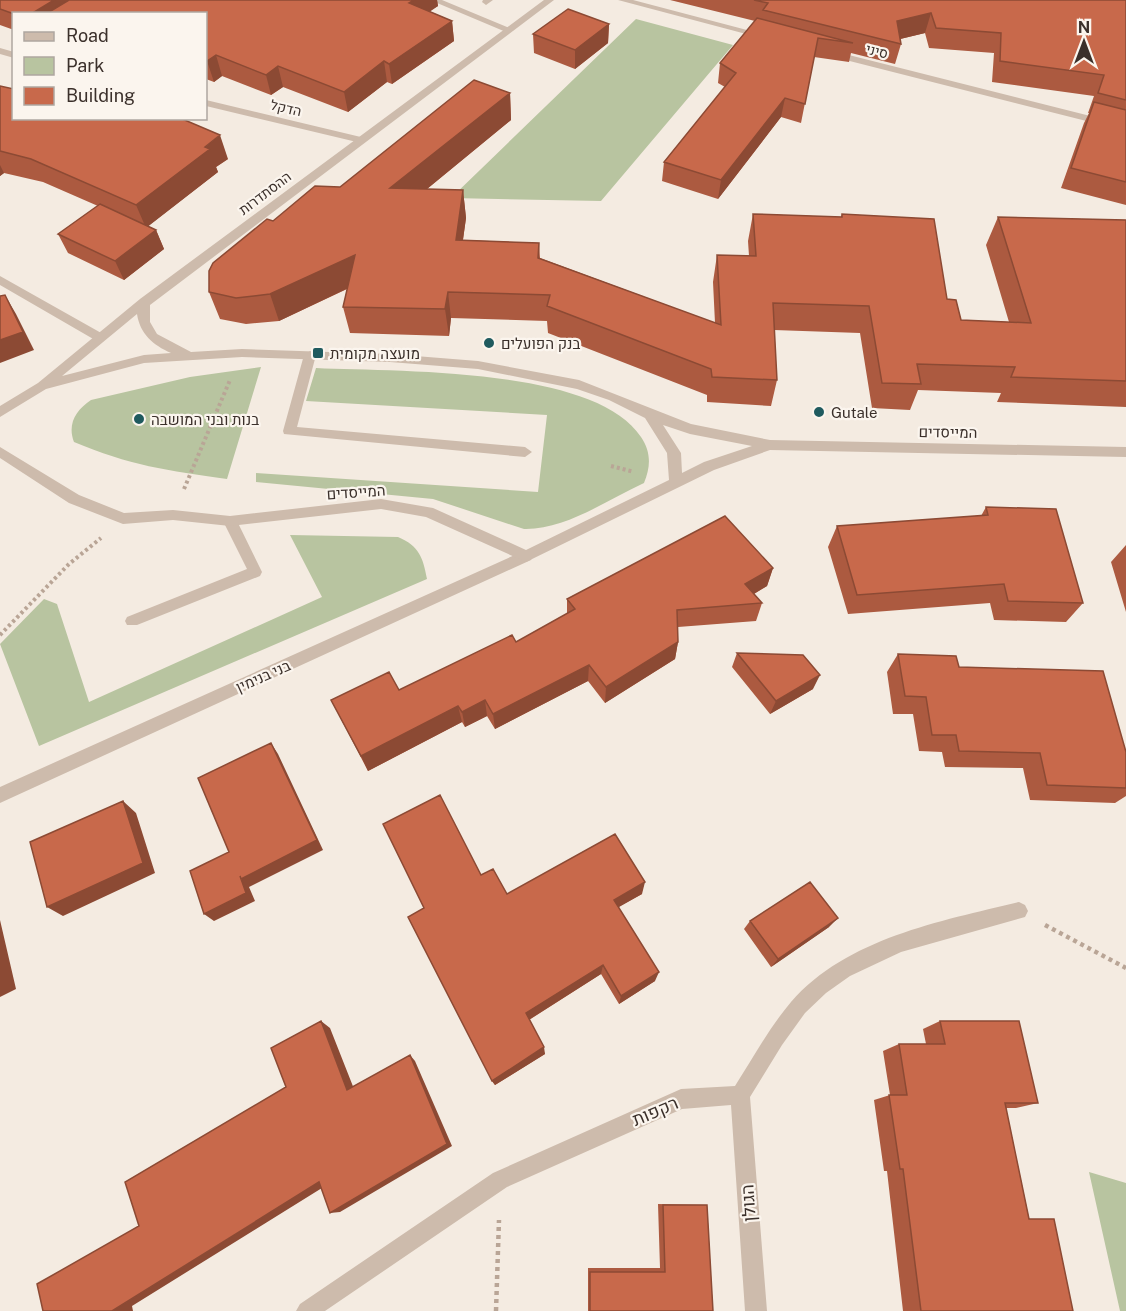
<svg xmlns="http://www.w3.org/2000/svg" width="1126" height="1311" font-family="'Public Sans',Heebo,sans-serif">
  <style>
    .green { fill: #b8c4a0 }
    .lines { fill: none; stroke-linecap: round; stroke-linejoin: round }
    .path-far1 { stroke: #b9a596; stroke-width: 4; stroke-dasharray: 3 3; stroke-linecap: butt }
    .path { stroke: #b9a596; stroke-width: 4.5; stroke-dasharray: 4 4; stroke-linecap: butt }
    .service { fill: #cdbbac; fill-rule: evenodd }
    .minor { fill: #cdbbac; fill-rule: evenodd }
    .tertiary { fill: #cdbbac; fill-rule: evenodd }
    .wall { fill: #ac5a40 }
    .shaded-wall { fill: #8c4a34 }
    .building { fill: #c8694b; stroke: #8c4a34; stroke-width: 1.5 }
    .poi-dot { fill: #1f5a5e; stroke: #fbf5ee; stroke-width: 2 }
    .labels { text-anchor: middle; dominant-baseline: central; stroke-width: 4.5; stroke-linejoin: round; paint-order: stroke }
    .far-street-label { font-size: 14px; fill: #3b302b; stroke: #fbf5ee }
    .poi-label { font-size: 15px; fill: #3b302b; stroke: #fbf5ee; text-anchor: start }
    .street-label { font-size: 15px; fill: #3b302b; stroke: #fbf5ee }
    .near-street-label { font-size: 18px; fill: #3b302b; stroke: #fbf5ee }
  </style>
  <rect width="100%" height="100%" fill="#f4ebe1"/>
  <path class="green" d="M636 19 733 45 601 201 451 198Z
    M261 367 227 479C169 471 128 465 74 442 67 424 76 410 91 400L190 377Z
    M316 368C394 372 595 366 641 437 651 452 651 466 644 483 607 500 565 530 524 529L433 499 256 482V473L538 492 547 415 306 401Z
    M290 535 398 537C419 546 423 557 427 579L39 746 0 644 44 599 57 604 89 702 322 597Z
    M1089 1172 1126 1183V1311H1120Z"/>
  <g class="lines">
    <path class="path-far1" d="M611 466 634 472
      M184 489 230 380
      M0 635 69 564 101 538"/>
    <path class="path" d="M1045 925 1126 968
      M496 1311 499 1220"/>
    <path class="service" d="M483 0H493L486 5 482 2Z
      M0 276 103 334V340H95L0 285Z
      M310 351 316 355 297 427 525 447 532 452 525 457 284 434 283 431 304 355Z
      M230 516 237 521 262 572 260 576 137 625H127L125 621 127 617 247 569 223 521Z"/>
    <path class="minor" d="M430 0H442L514 30 506 32Z
      M618 0H633L770 36 765 39Z
      M0 48 14 52V58L0 54Z
      M829 50 1126 125V131L826 55V51Z
      M206 100 365 138 366 140 361 143 206 106Z
      M526 550 531 552 533 556 531 560 0 803V787Z
      M1019 902 1025 905 1028 911 1025 917 901 952 850 976 826 993 805 1013 782 1045 750 1097 767 1311H745L731 1105 682 1109 507 1187 325 1311H296L300 1304 493 1173 681 1089 735 1086C753 1058 769 1028 791 1002 847 938 941 921 1019 902Z"/>
    <path class="tertiary" d="M544 0H554L150 305V322L157 334 191 352 242 349 390 354 478 361 579 380 691 424 770 440 1126 447V457L770 450 714 470 526 562 426 517 381 509 230 526 173 520 123 524 69 503 0 458V447L79 495 124 513 173 510 230 516 381 499 433 508 526 550 669 480 667 453 645 418 609 400 577 389 478 369 390 362 242 357 144 363 46 389 0 417V406L38 383 140 299ZM137 314C140 334 153 345 171 353L144 355 62 376ZM663 425 690 434 752 446 704 462 682 473 681 453Z"/>
  </g>
  <path class="wall" d="M0 0H437L438 6 429 11 452 21 454 41 392 84 387 82 348 112 283 87 271 95 222 76 214 82 206 79V14H14V30L0 25Z
    M670 0H1126V205L1061 188 1084 123 1089 113H1088L1094 96 992 82 994 53 929 48 925 33 900 39 901 44 895 64 851 53 849 62 814 57 801 123 781 117 718 199 662 181 664 162 725 87 718 83 720 63 755 21Z
    M609 24 608 43 575 69 534 53 533 34Z
    M0 86 228 159 216 167 218 172 148 226 156 230 164 249 124 280 68 253 58 234 98 206 43 182 4 173 0 176Z
    M510 93 511 120 427 189 463 190 466 218 463 240 539 243 540 258 715 323 713 282 717 255 749 256 748 241 753 214 841 217 842 214 947 299 961 320 1009 322 986 245 998 217 1126 220V407L997 402 1001 393 918 390 910 410 872 408 860 333 774 330 777 380 771 406 707 402V395L548 333 547 321 451 318 449 336 350 333 343 307 347 289 279 321 246 324 220 319 209 292 273 221 340 187Z
    M986 507 1083 603 1066 622 994 620 990 603 848 614 828 547 837 526 981 516Z
    M1126 545V612L1111 562Z
    M773 568 767 586 754 594 762 603 756 621 678 627V642L675 659 605 703 588 681 495 729 487 716 465 727 462 722 368 771 331 700 399 690 516 642 567 614V599Z
    M737 653 813 689 770 714 732 667Z
    M898 654 959 667 1126 788V796L1115 803 1030 800 1023 768 945 767 942 752 919 751 913 714H893L887 672Z
    M481 875 507 894H642L618 907 655 981 619 1004 601 974 529 1020 545 1054 495 1085 492 1081Z
    M750 921 829 927 771 967 744 929Z
    M940 1021 1038 1103 1016 1108H1006L1029 1218 1073 1311H903L887 1171H884L874 1100 890 1095 883 1051 899 1044H926L923 1029Z
    M658 1204 707 1205 713 1311H588V1268H660Z"/>
  <path class="shaded-wall" d="M54 0H70L49 12V14H31Z
    M414 0H437L438 6 412 24 409 3Z
    M931 13 925 33 892 41 897 21Z
    M452 21 454 41 392 84 389 64Z
    M609 24 608 43 575 69V50Z
    M216 55 222 76 214 82 207 61Z
    M384 61 387 82 348 112 344 92Z
    M278 66 283 87 271 95 266 75Z
    M510 93 511 120 394 216 390 188Z
    M785 98 781 117 718 199 721 180Z
    M220 135 228 159 216 167 218 172 146 228 136 205 205 147Z
    M0 165 4 173 0 176Z
    M463 190 466 218 459 267 456 240Z
    M156 230 164 249 124 280 115 261Z
    M355 255 361 282 279 321 270 294Z
    M448 292 451 318 449 336 445 309Z
    M5 295 16 314 34 350 0 363V340Z
    M773 568 767 586 740 602 745 584Z
    M678 642 675 659 605 703 606 687Z
    M589 665 588 681 495 729 493 714Z
    M820 675 813 689 770 714 776 701Z
    M485 700 487 716 465 727 462 712Z
    M458 706 462 722 368 771 361 756Z
    M271 743 278 754 323 850 249 887 255 901 214 921 204 914 240 876Z
    M123 801 136 813 155 873 63 916 47 907Z
    M645 882 642 894 612 911 614 900Z
    M838 918 829 927 771 967 778 959Z
    M0 920 16 989 0 997Z
    M603 965 601 974 527 1021 526 1013Z
    M659 972 655 981 619 1004 621 996Z
    M321 1021 330 1028 356 1094 347 1090Z
    M544 1047 545 1054 495 1085 492 1081Z
    M410 1055 415 1061 452 1146 340 1212 330 1213Z
    M319 1182 330 1183 132 1306 133 1311H112Z"/>
  <path class="building" d="M0 0H54L31 14H14L0 9Z
    M69 0H414L409 3 452 21 389 64 384 61 344 92 278 66 266 75 216 55 207 61H206V14H53L49 12Z
    M754 0H1126V100L1098 93 1104 75 1000 61 1001 33 936 28 931 13 897 21 901 44 763 10 768 3Z
    M568 9 609 24 575 50 533 34Z
    M757 18 853 43 818 38 805 104 785 98 721 180 664 162 736 73 720 63Z
    M474 80 510 93 390 188 463 190 456 240 539 243 538 258 721 325 717 255 756 256 753 214 842 217V214L934 219 947 299 956 300 961 320 1031 323 998 217 1126 220V381L1011 377 1015 367 917 364 921 384 882 383 869 306 773 303 777 380 712 377 711 369 547 306 550 295 448 292 445 309 343 307 355 255 270 294 236 298 209 292V271L213 263 267 219 273 221 315 186 340 187Z
    M0 86 14 89V118H180L220 135 205 147 210 149 136 205 31 159 0 151Z
    M1094 102 1126 110V182L1071 168Z
    M100 204 156 230 115 261 58 234Z
    M5 295 23 332 0 340V296Z
    M986 507 1056 509 1083 603 1008 601 1004 584 857 595 837 526 988 515Z
    M725 516 773 568 745 584 762 603 677 610 678 642 606 687 589 665 493 714 485 700 462 712 458 706 361 756 331 700 389 672 399 690 512 635 516 642 575 609 567 599Z
    M737 653 803 655 820 675 776 701Z
    M898 654 956 656 959 667 1103 671 1126 752V788L1047 785 1040 753 959 751 956 735H932L926 697 905 696Z
    M271 743 317 840 241 879 240 876 246 893 204 914 190 871 229 852 198 778Z
    M440 795 481 875 493 869 507 894 615 834 645 882 614 900 659 972 621 996 603 965 526 1013 544 1047 492 1081 408 917 424 908 383 824Z
    M123 801 143 863 47 907 30 842Z
    M810 882 838 918 778 959 750 921Z
    M321 1021 347 1090 410 1055 447 1144 330 1213 319 1182 112 1311H43L37 1284 139 1226 125 1182 286 1087 271 1048Z
    M940 1021H1019L1038 1103H1005L1029 1219H1054L1073 1311H921L903 1169H900L889 1095H907L899 1044H945Z
    M663 1205H707L713 1311H590V1272H665Z"/>
  <g class="poi-dot">
    <circle cx="489" cy="343" r="6"/>
    <rect x="312" y="347" width="12" height="12" rx="3"/>
    <circle cx="819" cy="412" r="6"/>
    <circle cx="139" cy="419" r="6"/>
  </g>
  <g class="labels">
    <g class="far-street-label">
      <text transform="translate(877 51) rotate(14)">סיני</text>
      <text transform="translate(286 108) rotate(13)">הדקל</text>
      <text transform="translate(265 193) rotate(-37)">ההסתדרות</text>
    </g>
    <g class="poi-label">
      <text x="501" y="343">בנק הפועלים</text>
      <text x="330" y="353">מועצה מקומית</text>
      <text x="831" y="412">Gutale</text>
      <text x="151" y="419">בנות ובני המושבה</text>
    </g>
    <g class="street-label">
      <text transform="translate(948 432) rotate(1)">המייסדים</text>
      <text transform="translate(356 492) rotate(-4)">המייסדים</text>
      <text transform="translate(263 676) rotate(-24)">בני בנימין</text>
    </g>
    <g class="near-street-label">
      <text transform="translate(655 1111) rotate(-23)">רקפות</text>
      <text transform="translate(748 1203) rotate(-94)">הגולן</text>
    </g>
  </g>
  <rect x="12" y="12" width="195" height="108" fill="#fbf5ee" stroke="#aea6a0" stroke-width="1.5"/>
  <rect x="24" y="32" width="30" height="9" fill="#cdbbac" stroke="#aea6a0" stroke-width="1.5"/>
  <text x="66" y="42" font-size="18" fill="#3b302b">Road</text>
  <rect x="24" y="57" width="30" height="18" fill="#b8c4a0" stroke="#aea6a0" stroke-width="1.5"/>
  <text x="66" y="72" font-size="18" fill="#3b302b">Park</text>
  <rect x="24" y="87" width="30" height="18" fill="#c8694b" stroke="#aea6a0" stroke-width="1.5"/>
  <text x="66" y="102" font-size="18" fill="#3b302b">Building</text>
  <g transform="translate(1084 42)" stroke="#fbf5ee" stroke-width="4.5" paint-order="stroke">
  <path d="M0-4.5L10 22L0 15L-10 22Z" fill="#3b302b"/>
  <text y="-9" font-size="16" font-weight="bold" text-anchor="middle" fill="#3b302b">N</text>
  </g>
</svg>
